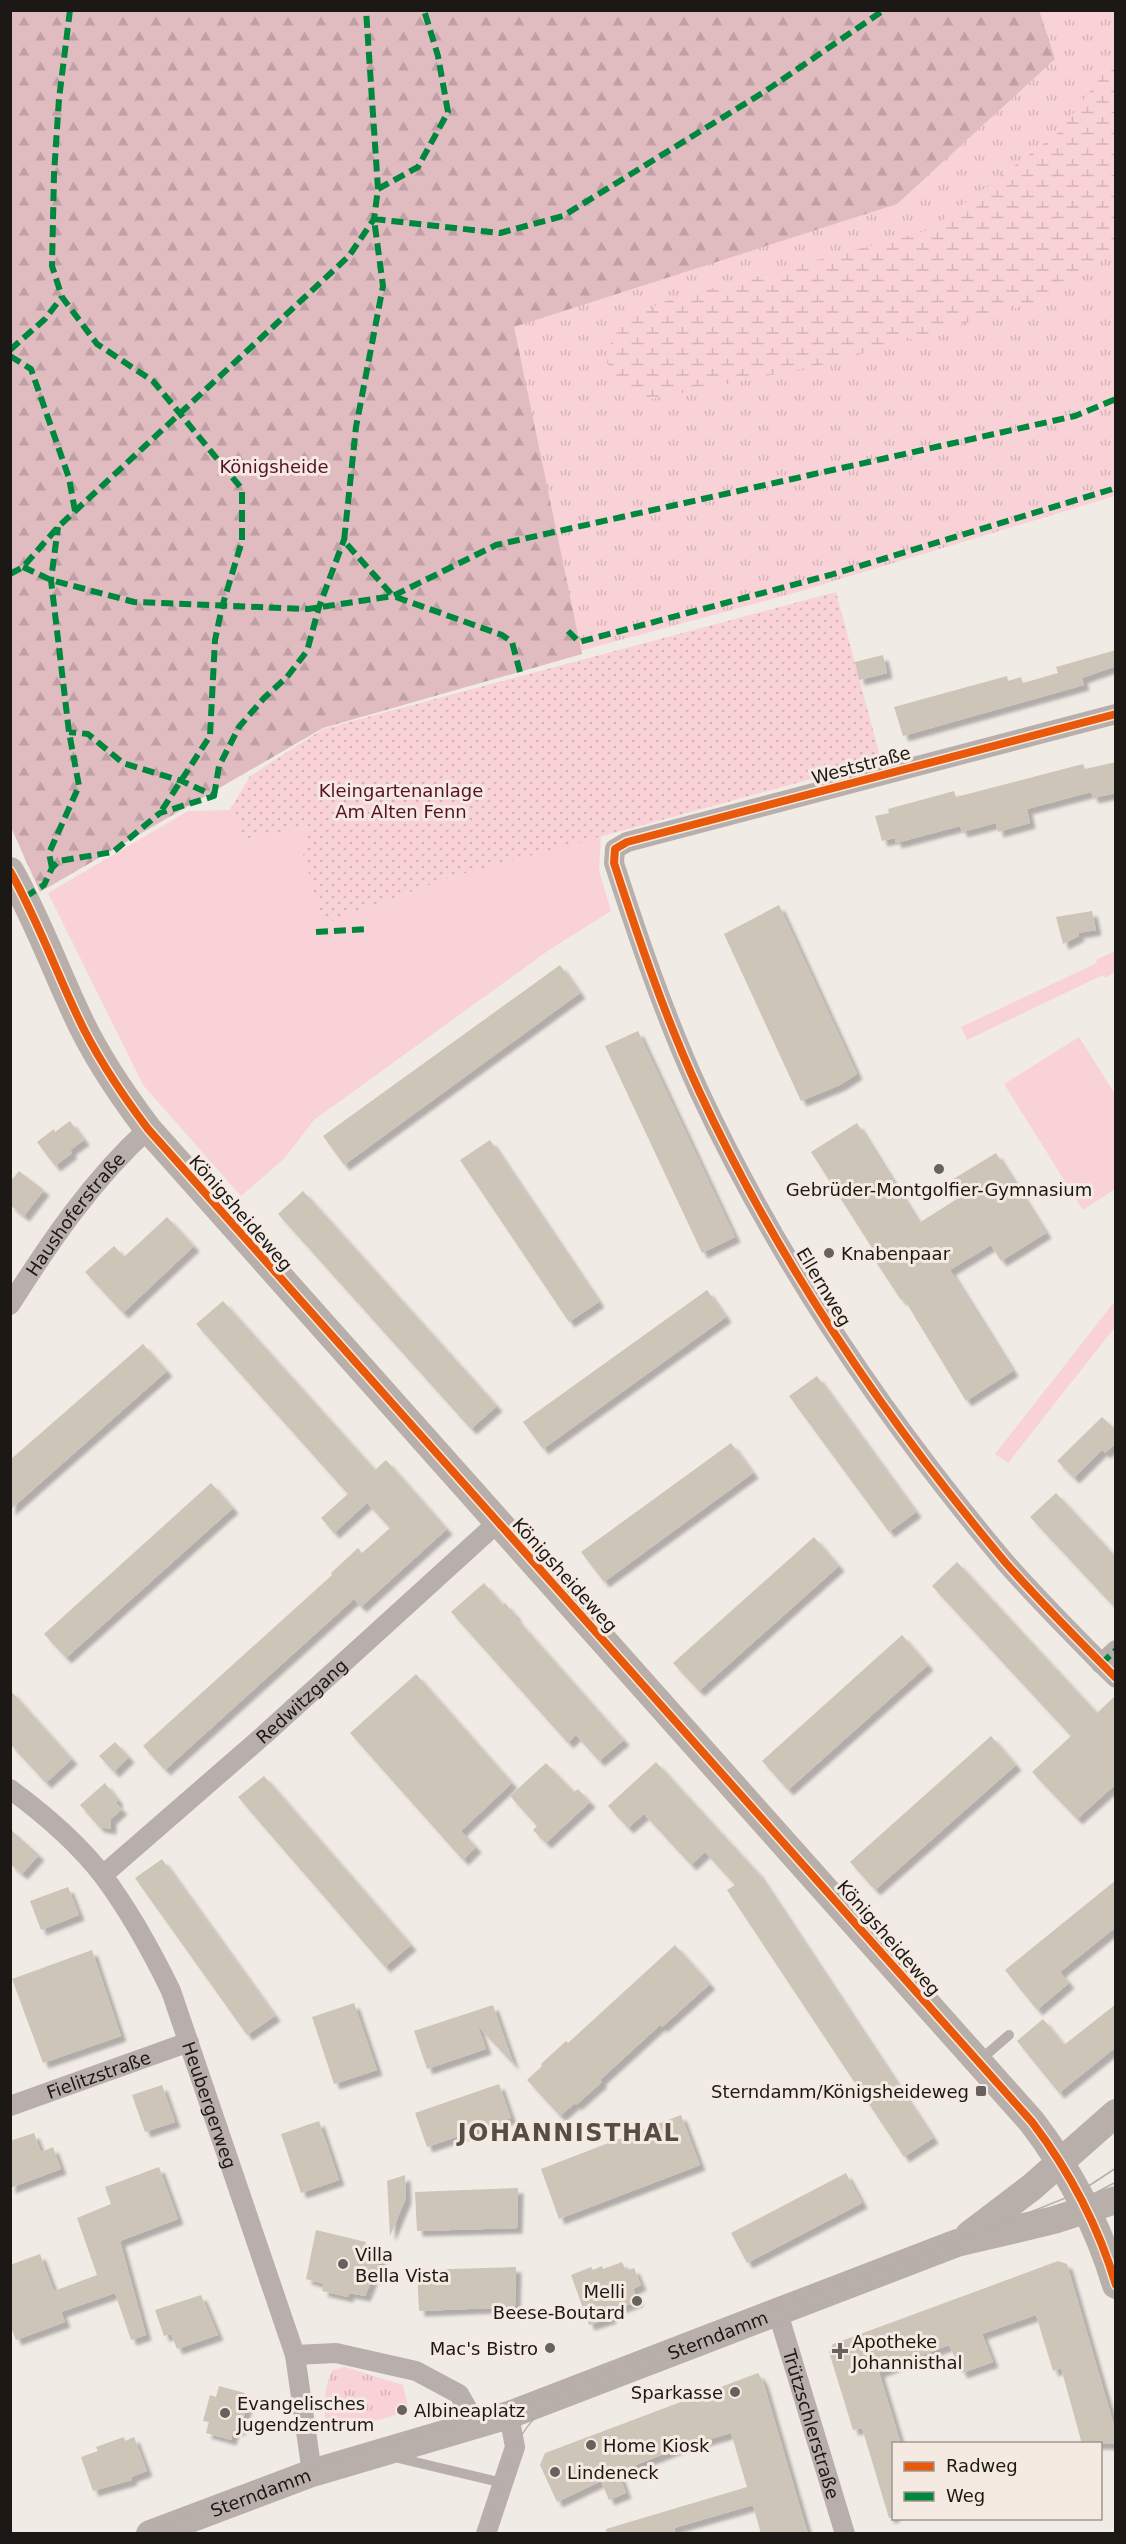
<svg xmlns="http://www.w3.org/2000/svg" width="1126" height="2544" font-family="'DejaVu Sans',sans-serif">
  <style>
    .grass { fill: url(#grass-tufts) }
    .forest { fill: url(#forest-firs) }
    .wetland { fill: url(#wetland-marsh) }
    .park { fill: #f8d2d7 }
    .garden { fill: url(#garden-dots) }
    .building { fill: #ccc5b8; filter: url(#shadow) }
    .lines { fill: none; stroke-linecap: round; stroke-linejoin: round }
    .lane { stroke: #b8afac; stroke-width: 10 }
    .street { stroke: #b8afac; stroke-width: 20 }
    .secondary { stroke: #b8afaa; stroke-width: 28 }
    .tram { stroke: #b5afaa; stroke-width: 1.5 }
    .quiet { stroke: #00873e; stroke-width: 6; stroke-dasharray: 12 6; stroke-linecap: butt }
    .cycleway-casing { stroke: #f5eae1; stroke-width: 11 }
    .cycleway { stroke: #e8590c; stroke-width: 8 }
    .poi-dot { fill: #67625e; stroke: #f5eae1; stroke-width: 2 }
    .labels { text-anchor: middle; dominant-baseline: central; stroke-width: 6; stroke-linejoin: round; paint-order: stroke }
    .park-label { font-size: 18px; fill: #580f28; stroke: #f5eae1 }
    .street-label { font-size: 18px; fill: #1c1815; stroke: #f5eae1 }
    .poi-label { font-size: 18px; fill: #1c1815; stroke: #f5eae1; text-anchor: start }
    .district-label { font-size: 24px; font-weight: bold; letter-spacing: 1.5px; fill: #564d45; stroke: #f5eae1 }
  </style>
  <defs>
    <pattern id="grass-tufts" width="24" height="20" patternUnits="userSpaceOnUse" patternTransform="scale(1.5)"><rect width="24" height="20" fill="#f8d2d7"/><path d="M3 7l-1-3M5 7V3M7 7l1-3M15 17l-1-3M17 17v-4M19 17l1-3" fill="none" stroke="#d4b4b8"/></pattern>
    <pattern id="forest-firs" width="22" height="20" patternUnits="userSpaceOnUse" patternTransform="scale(1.5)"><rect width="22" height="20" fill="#e0bbc0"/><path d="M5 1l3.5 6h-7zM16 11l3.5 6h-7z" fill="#c0a0a4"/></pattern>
    <pattern id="wetland-marsh" width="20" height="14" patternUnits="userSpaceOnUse" patternTransform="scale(1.5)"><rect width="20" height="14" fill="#f8d2d7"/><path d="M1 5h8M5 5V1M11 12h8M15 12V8" fill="none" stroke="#d4b4b8"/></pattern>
    <pattern id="garden-dots" width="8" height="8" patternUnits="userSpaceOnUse" patternTransform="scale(1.5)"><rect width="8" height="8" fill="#f8d2d7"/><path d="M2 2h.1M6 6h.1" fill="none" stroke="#d4b4b8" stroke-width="1.8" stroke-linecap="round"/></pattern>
    <filter id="shadow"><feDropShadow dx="5.5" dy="5.5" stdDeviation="1.5" flood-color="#0004"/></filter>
  </defs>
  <rect width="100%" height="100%" fill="#f1ebe6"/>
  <path class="grass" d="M995 11H1115V496L791 594 528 665 473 271Z
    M345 2367 403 2385 409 2411 331 2434C320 2415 324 2390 332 2370Z"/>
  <path class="forest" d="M11 10H1039L1055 59 897 204 514 327 582 654 323 728 40 892 10 825Z"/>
  <path class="wetland" d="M1115 63V248L1060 295 826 364 642 401 625 391 607 363 615 324 666 301 929 230 1059 132 1104 73Z"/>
  <path class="park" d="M230 810 247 839 313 826 324 924 448 878 601 835 599 870 611 911 549 950 314 1120 284 1159 241 1196 143 1085 48 893 188 811Z
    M1115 951V972L1105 978 1103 975 967 1040 961 1027 1097 963 1096 960Z
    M1079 1037 1115 1094V1189L1083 1210 1004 1084Z
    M1115 1301V1327L1008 1463 995 1454Z"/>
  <path class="garden" d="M836 592 881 760 448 878 324 924 302 851 312 826 246 839 230 810 250 776 323 729Z"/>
  <path class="building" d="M1116 650V666L1082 678 1084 685 903 736 894 707 1007 676 1008 681 1021 677 1023 683 1058 673 1056 667Z
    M883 655 887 673 859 680 855 662Z
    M1116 762V793L1093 798 1091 792 1027 809 1030 823 998 832 996 823 962 832 960 826 896 843 895 838 882 841 875 816 889 813 888 809 954 791 956 797 1083 764 1085 769Z
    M779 905 857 1074 840 1085 801 1101 724 934Z
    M1092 911 1096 930 1078 933 1079 936 1063 944 1056 917Z
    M560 965 580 993 344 1165 323 1136Z
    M638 1031 735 1237 702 1253 605 1046Z
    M70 1121 84 1140 70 1150 72 1153 55 1166 37 1142 54 1129 55 1132Z
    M857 1123 919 1223 960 1197 950 1181 996 1153 1046 1233 1001 1261 991 1245 950 1270 1013 1371 966 1401 904 1299 901 1300 870 1253 874 1251 811 1152Z
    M490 1140 599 1302 569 1322 460 1160Z
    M19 1171 44 1190 24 1216 10 1205V1182Z
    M303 1191 497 1406 471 1429 278 1214Z
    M167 1217 194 1246 123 1313 85 1272 114 1246 124 1257Z
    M707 1290 726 1317 543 1449 523 1422Z
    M223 1301 375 1470 386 1460 447 1529 361 1607 354 1599 165 1770 143 1746 332 1575 331 1573 358 1548 362 1553 390 1528 367 1503 334 1533 321 1518 348 1494 196 1324Z
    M143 1344 167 1371 10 1510V1460Z
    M817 1376 916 1512 889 1532 789 1396Z
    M1102 1417 1116 1430V1443L1105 1453 1102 1450 1074 1478 1057 1461Z
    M731 1443 753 1473 604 1582 581 1552Z
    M211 1483 233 1508 66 1658 44 1634Z
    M1056 1493 1116 1557V1609L1030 1517Z
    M814 1537 839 1566 699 1691 673 1663Z
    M957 1562 1097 1713 1116 1695V1784L1077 1819 1032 1772 1071 1736 932 1586Z
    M484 1583 503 1605 505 1603 516 1616 515 1617 624 1740 599 1761 576 1735 568 1743 451 1612Z
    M902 1635 928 1665 788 1790 762 1761Z
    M416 1674 512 1783 461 1831 476 1847 463 1860 350 1733Z
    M10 1690 72 1759 46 1783 10 1744Z
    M991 1736 1016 1765 875 1890 850 1862Z
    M115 1742 129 1757 114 1772 99 1756Z
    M656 1762 758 1873 933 2138 904 2157 727 1890 735 1885 705 1852 691 1865 644 1814 628 1828 608 1806Z
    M546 1763 574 1792 578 1789 590 1802 546 1843 533 1830 537 1826 510 1796Z
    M264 1776 411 1945 385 1967 238 1797Z
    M105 1783 118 1800 116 1803 122 1809 111 1819V1829L99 1827 80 1805Z
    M10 1829 39 1855 22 1874 10 1864Z
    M162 1859 275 2016 247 2035 135 1878Z
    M1116 1880V1927L1060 1972 1069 1983 1037 2010 1005 1970Z
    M68 1887 79 1915 41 1930 30 1901Z
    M675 1945 710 1984 662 2027 660 2025 600 2080 602 2082 576 2105 575 2103 560 2116 527 2080 542 2066 541 2064 566 2041 568 2043Z
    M92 1950 121 2036 43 2063 12 1979Z
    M354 2003 377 2070 334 2084 312 2017Z
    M1116 2004V2047L1059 2093 1017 2041 1043 2019 1064 2045Z
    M493 2005 514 2065 478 2026 486 2049 427 2069 414 2031Z
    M499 2084 511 2118 427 2147 415 2113Z
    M162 2085 175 2122 145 2132 132 2095Z
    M681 2115 700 2165 559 2219 541 2169Z
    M319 2121 339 2180 301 2193 281 2134Z
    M34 2133 41 2152 53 2147 61 2169 10 2188V2141Z
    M159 2167 178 2219 120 2241 146 2335 131 2340 115 2293 61 2312 65 2322 16 2340 10 2325V2265L40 2254 54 2291 97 2275 77 2218 111 2204 105 2187Z
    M846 2173 862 2203 747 2263 731 2233Z
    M405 2175 406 2198 390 2236 387 2181Z
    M518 2188 517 2228 417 2231 415 2192Z
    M316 2230 366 2242 363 2252 381 2257 365 2296 349 2293 348 2297 322 2291 324 2284 306 2279Z
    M1058 2261 1067 2264 1116 2432V2444H1082L1061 2368 1053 2371 1036 2315 982 2334 993 2362 962 2373 949 2345 879 2372 901 2444H894V2517L889 2518 862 2428 853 2430 829 2352 833 2344Z
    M622 2262 626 2271 634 2268 641 2285 633 2289 638 2301 609 2312 611 2318 589 2325 571 2275 591 2267 593 2270 602 2266 603 2269Z
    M516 2267 515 2307 419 2311 417 2270Z
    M201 2295 218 2335 177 2349 171 2334 164 2336 155 2310Z
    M758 2373 763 2381 808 2534H761L753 2505 674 2528 676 2534H607L606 2529 747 2487 731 2433 676 2449 618 2472 626 2493 609 2500 601 2481 557 2502 540 2465 545 2453Z
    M219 2386 245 2393 242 2404 247 2405 240 2430 234 2429 231 2440 206 2433 209 2422 203 2421 210 2395 216 2397Z
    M124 2437 125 2441 134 2437 147 2471 131 2477 132 2480 93 2491 81 2457 98 2451 96 2447Z"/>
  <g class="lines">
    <path class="lane" d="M980 2060 1009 2035
      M394 2457 503 2483"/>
    <g class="street">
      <path d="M1116 714 627 842 615 849 614 863C639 940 665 1017 699 1091 778 1261 884 1418 1005 1562 1040 1602 1078 1640 1116 1678"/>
      <path id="s1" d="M10 1305C50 1242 92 1180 148 1129"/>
      <path d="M1101 1664 1116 1650"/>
      <path id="s2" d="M10 1789C44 1814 79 1844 104 1877 130 1912 152 1952 171 1991L295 2355 312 2473"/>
      <path id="s3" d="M103 1875 264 1735 497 1523"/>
      <path id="s4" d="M10 2106 189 2042"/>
      <path id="s5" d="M778 2313 845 2534"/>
      <path d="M295 2355 336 2353 416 2371 459 2394 476 2424"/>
      <path d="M486 2534 515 2447 509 2415"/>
    </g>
    <g class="secondary">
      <path d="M10 871C36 917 54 966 76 1013 95 1055 120 1092 148 1129L1032 2122C1070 2172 1098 2225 1116 2285"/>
      <path d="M969 2235 1032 2187 1116 2113"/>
      <path id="s6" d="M150 2534 312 2473 509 2415 957 2243 1054 2220 1116 2200"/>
    </g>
    <path class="tram" d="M1086 2198 1116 2182
      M138 2534 345 2455 500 2412 561 2392 666 2349 963 2239 1078 2193 1116 2168
      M486 2534C499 2495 509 2436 543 2411L667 2361 781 2320 967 2247"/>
    <path class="quiet" d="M70 10 59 99 54 174 52 266 62 297 97 344 153 381 242 489V541L222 607 215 640 210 736 160 813
      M378 189 418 167 448 112 438 56 424 10
      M10 350 45 319 62 297
      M10 356 31 369 69 478 75 511
      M23 567 51 580 134 602 308 609 393 596 496 545 1075 416 1116 399
      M10 574 23 567 58 527 349 256 374 219 378 189 366 10
      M568 631 579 642 830 575 1116 488
      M520 672 512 642 502 635 393 596 344 541 356 427 383 286 374 219 500 233 563 216 764 92 884 10
      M214 796 219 766 239 727 264 698 287 677 307 651 319 607 345 537
      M52 868 49 853 79 786 69 732 51 580 58 527
      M25 897 44 885 52 868 59 861 113 852 160 813 214 796 182 781 123 763 88 734 69 732
      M316 932 367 929
      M1101 1664 1116 1650"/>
    <defs>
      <path id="cycleway" d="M1116 714 627 842 615 849 614 863C639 940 665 1017 699 1091 778 1261 884 1418 1005 1562 1040 1602 1078 1640 1116 1678
        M10 871C36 917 54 966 76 1013 95 1055 120 1092 148 1129L1032 2122C1070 2172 1098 2225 1116 2285"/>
    </defs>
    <use href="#cycleway" class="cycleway-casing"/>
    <use href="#cycleway" class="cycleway"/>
  </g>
  <g class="poi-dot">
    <circle cx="939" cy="1169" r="6"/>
    <circle cx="829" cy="1253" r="6"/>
    <rect x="975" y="2085" width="12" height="12" rx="3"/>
    <circle cx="343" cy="2264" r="6"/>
    <circle cx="637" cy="2301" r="6"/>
    <circle cx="550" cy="2348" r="6"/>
    <path d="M837 2342h6v6h6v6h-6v6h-6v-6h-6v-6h6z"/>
    <circle cx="735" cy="2392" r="6"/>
    <circle cx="402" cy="2410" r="6"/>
    <circle cx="225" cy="2413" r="6"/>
    <circle cx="591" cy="2445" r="6"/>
    <circle cx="555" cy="2472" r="6"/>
  </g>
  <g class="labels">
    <g class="park-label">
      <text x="274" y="466">Königsheide</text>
      <text x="401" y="790">Kleingartenanlage<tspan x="401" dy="21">Am Alten Fenn</tspan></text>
    </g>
    <g class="street-label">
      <text transform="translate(861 765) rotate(-15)">Weststraße</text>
      <text transform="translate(241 1213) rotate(49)">Königsheideweg</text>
      <text stroke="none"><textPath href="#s1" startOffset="112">Haushoferstraße</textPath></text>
      <text transform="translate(824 1287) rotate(59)">Ellernweg</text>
      <text transform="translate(565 1575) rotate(48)">Königsheideweg</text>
      <text stroke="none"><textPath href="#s3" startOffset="264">Redwitzgang</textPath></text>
      <text transform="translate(889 1938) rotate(49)">Königsheideweg</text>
      <text stroke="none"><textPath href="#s4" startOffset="94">Fielitzstraße</textPath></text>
      <text stroke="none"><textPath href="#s2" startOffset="382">Heubergerweg</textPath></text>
      <text stroke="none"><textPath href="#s6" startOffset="602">Sterndamm</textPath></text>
      <text stroke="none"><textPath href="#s5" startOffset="116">Trützschlerstraße</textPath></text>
      <text stroke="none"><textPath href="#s6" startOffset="118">Sterndamm</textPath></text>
    </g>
    <g class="poi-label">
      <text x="939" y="1189" text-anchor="middle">Gebrüder-Montgolfier-Gymnasium</text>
      <text x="841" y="1253">Knabenpaar</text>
      <text x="969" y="2091" text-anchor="end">Sterndamm/Königsheideweg</text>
      <text x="355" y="2254">Villa<tspan x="355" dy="21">Bella Vista</tspan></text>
      <text x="625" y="2291" text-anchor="end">Melli<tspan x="625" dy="21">Beese-Boutard</tspan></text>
      <text x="852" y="2341">Apotheke<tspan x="852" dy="21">Johannisthal</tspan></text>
      <text x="538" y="2348" text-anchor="end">Mac's Bistro</text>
      <text x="723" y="2392" text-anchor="end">Sparkasse</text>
      <text x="237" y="2403">Evangelisches<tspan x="237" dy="21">Jugendzentrum</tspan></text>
      <text x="414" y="2410">Albineaplatz</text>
      <text x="603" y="2445">Home Kiosk</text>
      <text x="567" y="2472">Lindeneck</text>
    </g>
    <g class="district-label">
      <text x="569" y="2133">JOHANNISTHAL</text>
    </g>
  </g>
  <rect width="1126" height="2544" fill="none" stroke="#1c1815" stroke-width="24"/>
  <rect x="892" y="2442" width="210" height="78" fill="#f5eae1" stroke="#9e968f" stroke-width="1.5"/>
  <rect x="904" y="2462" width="30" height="9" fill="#e8590c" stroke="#9e968f" stroke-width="1.5"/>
  <text x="946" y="2472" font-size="18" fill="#1c1815">Radweg</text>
  <rect x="904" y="2492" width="30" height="9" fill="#00873e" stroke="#9e968f" stroke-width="1.5"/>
  <text x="946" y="2502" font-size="18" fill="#1c1815">Weg</text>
</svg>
